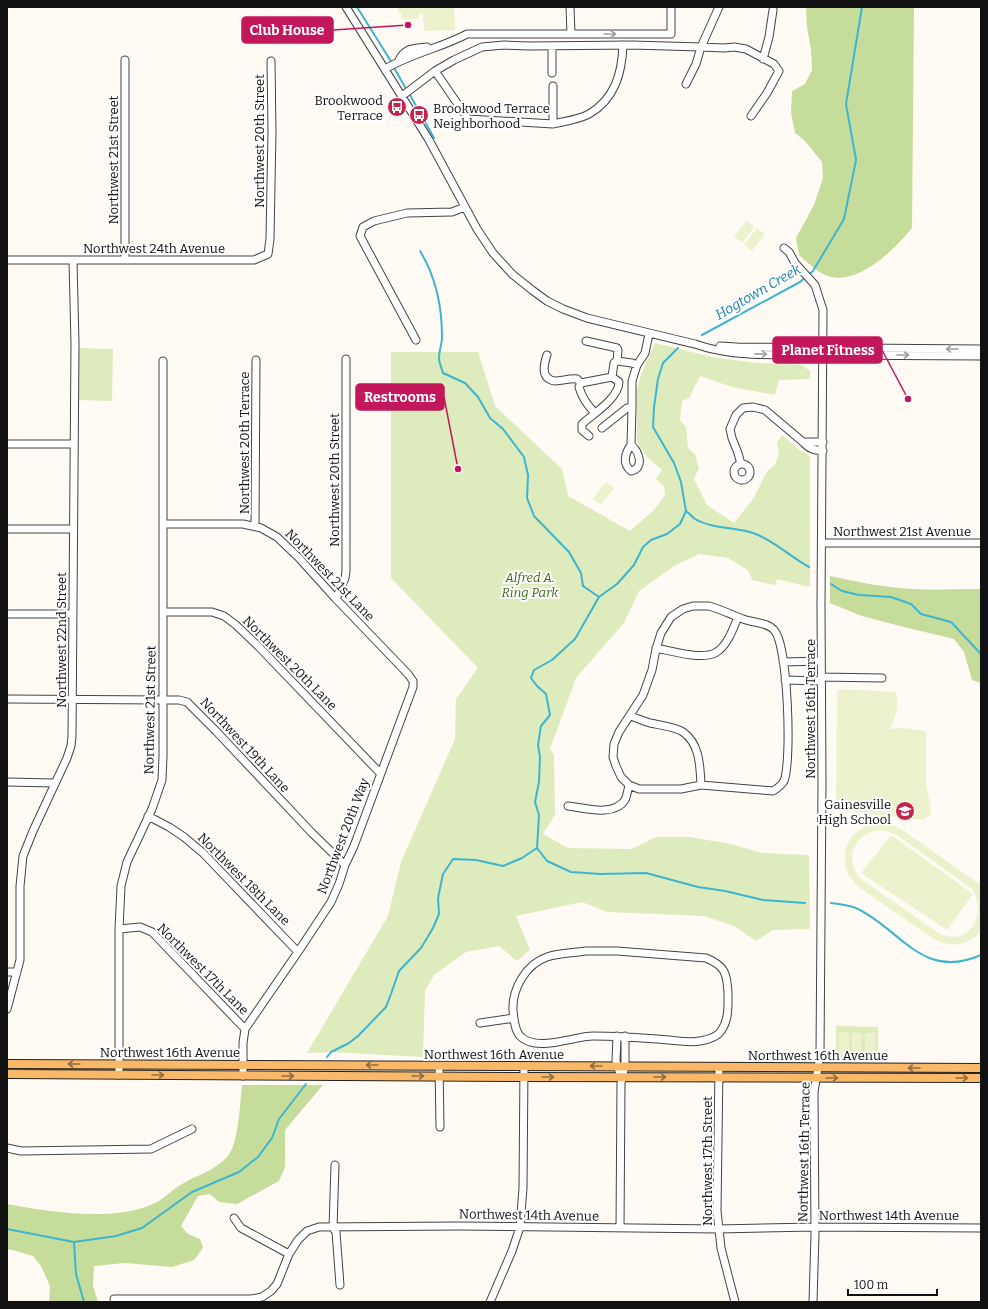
<svg xmlns="http://www.w3.org/2000/svg" width="988" height="1309" font-family="Bitter,serif">
  <style>
    .green { fill: #deebbc }
    .forest { fill: #c6dc9b }
    .pitch { fill: #edf2ce; fill-rule: evenodd }
    .lines { fill: none; stroke-linecap: round; stroke-linejoin: round }
    .stream { stroke: #3db4d0; stroke-width: 2 }
    .minor-casing { stroke: #444; stroke-width: 9 }
    .major-casing { stroke: #222; stroke-width: 10 }
    .minor { stroke: #fff; stroke-width: 7 }
    .major { stroke: #fab969; stroke-width: 8 }
    .oneway { stroke: #a0a0a0 }
    .oneway2 { stroke: #916d41 }
    .labels { text-anchor: middle; dominant-baseline: central; stroke-width: 4; stroke-linejoin: round; paint-order: stroke }
    .poi-label { font-size: 13px; fill: #111; stroke: #fff; text-anchor: end }
    .street-label { font-size: 13px; fill: #111; stroke: #fff }
    .park-label { font-size: 13px; font-style: italic; fill: #3e6b1e; stroke: #fff }
    .water-label { font-size: 14px; font-style: italic; fill: #167f9f; stroke: #fff }
    .leader { fill: none; stroke: #c2185b; stroke-width: 1.5 }
    .callout-dot { fill: #c2185b; stroke: #fff; stroke-width: 1.5 }
    .callout { fill: #c2185b; stroke: #c2185b; stroke-width: 1.5 }
    .callout-label { font-size: 14px; text-anchor: middle; font-weight: bold; fill: #fff }
  </style>
  <rect width="100%" height="100%" fill="#fffbf4"/>
  <path class="green" d="M655 343 712 357 757 363 802 365 810 371V379L779 380 775 395 732 387 700 376 689 398 682 401 680 420 686 427 688 448 695 454 699 468 694 479 707 505 734 523 753 499 768 470 775 465 779 454 777 442 782 435 798 449 810 456V587L777 579 775 585 752 580 748 570 728 558 699 554 674 566 639 591 624 623 576 678 550 749 554 755 555 815 543 834 568 848 632 849 656 837H689L731 844 762 853 809 855 810 929 773 930 756 941 734 926 704 916 607 912 582 902 516 916 530 950 517 961 499 946 466 952 434 975 425 991 423 1057 331 1052 307 1053 388 916 401 862 455 739 456 699 478 668 391 578V352H478L495 406 562 469 568 496 630 531 652 512 665 496 664 486 656 479 662 470 647 457 637 442V391L640 377Z
    M77 348 113 349 112 401 76 400Z
    M836 1026 878 1027V1059H836Z"/>
  <path class="forest" d="M806 7H914L912 228C894 250 855 290 823 274 815 270 806 261 799 255L796 238 814 205 823 178 822 162 804 140 795 133 791 112 792 91 805 84 812 70 811 50 807 27Z
    M830 576C850 580 870 585 891 587 921 591 951 589 981 589V683L972 680 964 652 954 639 900 626 862 616 830 603Z
    M242 1085H323L285 1130V1167L279 1181 237 1204 219 1202 210 1194 198 1196 181 1226 188 1234 200 1239 203 1248 194 1260 172 1267 125 1263 94 1266 93 1286 98 1302H49L50 1286 41 1266 33 1256 16 1251 7 1249V1204C50 1212 117 1223 157 1202 166 1197 173 1189 182 1184 197 1175 216 1170 228 1156 239 1142 240 1102 242 1085Z"/>
  <path class="pitch" d="M398 7H454L455 30 424 31 423 14H419V19H402V13H398Z
    M747 220 754 227 742 243 734 237Z
    M757 228 765 234 752 251 744 245Z
    M606 482 614 488 601 505 593 499Z
    M840 689 895 692C901 704 895 717 890 729L902 728 926 731V783L931 809V814L924 820 836 810 837 692Z
    M880 823 891 824 901 829 981 885V931L974 938 964 943 953 945 942 943 932 938 860 888C832 865 844 826 880 823ZM880 830 889 832 897 835 972 889C988 913 970 947 940 934L861 879C843 859 854 833 880 830Z
    M891 835 973 894 947 930 861 873Z
    M839 1032 849 1033V1054H839Z
    M852 1033H862L861 1054H852Z
    M865 1033H875V1054H865Z"/>
  <g class="lines">
    <path class="stream" d="M357 7 392 63
      M393 66 405 87
      M410 95 434 138
      M420 251C436 277 442 307 442 337 442 344 439 351 439 358 439 363 442 369 443 373L465 383 478 397 490 418 503 429 524 457 528 475 527 498 534 516 569 552 581 573 583 586 599 597
      M702 335 800 282 813 271 844 219 856 160 846 104 862 7
      M678 348 663 363 658 379 654 407 653 427 674 463 681 482 686 511
      M686 511C689 513 692 517 695 519 712 529 735 527 753 533 774 540 789 556 809 567
      M831 584 842 591 859 595 891 597 911 604 921 614 951 622 981 654
      M537 848 547 861 571 872 600 874 646 873 698 887 725 891 763 900 805 903
      M831 903C840 904 848 905 856 908 901 929 922 981 981 955
      M327 1057 331 1052 349 1043 358 1036 386 1007 391 994 399 971 421 948 433 928 439 914 438 898 443 874 453 859 476 860 503 866 522 858 537 848 539 815 535 802 539 782 540 757 538 745 541 726 550 715 546 694 537 686 531 678 534 670 552 660 575 639 599 597 617 584 634 565 643 547 651 540 667 534 680 524 686 511
      M7 1229 74 1242
      M84 1302 76 1274 74 1242 116 1236 142 1228 192 1192 239 1172 258 1157 272 1138 279 1119 306 1084"/>
    <defs>
      <path id="minor" d="M346 7 429 140 477 229 493 253 512 274 532 290 547 301 563 309 587 318 695 344C734 358 776 354 816 355 871 355 926 356 981 356
        M570 7 571 34
        M719 7 701 47 724 48 734 47 746 49 774 64 779 71 767 93 751 116
        M552 46V73
        M763 59 769 37 773 10
        M125 60V260
        M398 62C404 48 413 48 427 47
        M385 69C412 53 441 48 467 34H671V7
        M435 71 468 119 553 124
        M553 86V124C565 121 578 120 589 114 615 99 622 73 623 45
        M402 96 435 71 454 60 482 47 504 45 529 46 632 45 701 47 696 64 686 84
        M784 248 789 252 795 263 815 285 823 310 821 606 822 783 820 1055 814 1092 815 1234 813 1302
        M7 260H254L268 254 270 239 272 131 271 61
        M416 340 360 236 363 227 374 221 407 213 452 212 465 207
        M586 341 617 348 618 350 617 361 632 363 637 365 645 353 649 334
        M720 346 737 347 981 349
        M547 355C544 364 540 379 555 381 562 381 570 378 577 379L581 383
        M612 377 614 363 617 361
        M602 428 627 408H632V381L637 365
        M589 436 582 430V424C593 414 619 398 619 382L612 377 581 383 579 387C582 398 587 405 595 413
        M803 442H823
        M7 444H74
        M631 445C625 453 622 464 631 471 645 469 639 450 631 445L632 408
        M741 464 738 453 732 438 730 429 736 415 743 408 753 407 765 410 803 442C809 449 814 450 823 451
        M734 472a8 8 0 1 1 16 0a8 8 0 1 1-16 0Z
        M163 524H243L261 528 277 537 298 557 336 599 408 674 413 681V687L354 846 345 865 339 884 331 902 298 952 245 1029 243 1043V1076
        M255 526 256 360
        M7 529H73
        M822 543H981
        M336 599 345 578 346 571V359
        M693 606C698 606 704 606 709 606 720 609 732 615 743 619 753 623 767 622 774 630 788 644 792 761 784 781 781 786 778 788 773 791L701 785 681 789H639L629 785 621 777 616 766 613 757 614 744 619 732 643 695 652 670 656 649 661 633 671 617 683 609Z
        M163 612H212L224 616 236 625 258 646 380 773
        M7 614H73
        M656 648C671 651 701 660 715 653 727 647 733 629 738 617
        M783 662 821 661
        M821 677 882 678
        M785 680 821 681
        M7 699 163 700H179L187 702 216 731 312 833 345 865
        M630 716C637 718 643 721 650 723 659 725 676 727 683 732 700 744 700 766 701 785
        M7 782 54 783
        M568 806C585 808 614 817 625 800 627 796 628 789 629 785
        M148 816 169 827 184 837 203 853 298 952
        M119 929 140 927 152 932 245 1029
        M586 951H617L706 958C725 966 727 973 728 993 728 1006 729 1020 721 1031 717 1037 706 1040 700 1041 690 1043 679 1041 669 1040 644 1038 619 1036 593 1036 574 1036 536 1053 520 1036 514 1029 514 1018 513 1010 512 989 526 964 547 957 559 953 573 953 586 951Z
        M7 972H17
        M7 1009 20 960V886L23 856 33 831 67 758 71 746 72 736 75 344 73 260
        M480 1023 514 1018
        M617 1036 616 1061 619 1071
        M439 1066 440 1127
        M719 1067 717 1211 721 1248 735 1302
        M119 1075V929L121 886 127 862 152 809 162 780 163 756V361
        M7 1148 21 1151 151 1149 192 1129
        M335 1165 333 1228 336 1232 340 1285
        M234 1218 241 1228 289 1254
        M620 1228 621 1083 625 1066V1036
        M114 1299H251L262 1297 271 1291 277 1284 289 1254 298 1240 307 1231 319 1227 459 1226 718 1229 815 1227 981 1228
        M490 1302 512 1251 520 1227 523 1188 524 1066"/>
      <path id="major" d="M7 1064 981 1068
        M7 1074 524 1077 981 1078"/>
    </defs>
    <use href="#minor" class="minor-casing"/>
    <use href="#major" class="major-casing"/>
    <use href="#minor" class="minor"/>
    <use href="#major" class="major"/>
  </g>
  <defs><path id="oneway-shaft" d="M-6 0H5M1.5-3L5.5 0L1.5 3" fill="none" stroke-width="1.6" stroke-linecap="round" stroke-linejoin="round"/></defs>
  <g class="oneway">
    <use href="#oneway-shaft" transform="translate(610 34)"/>
    <use href="#oneway-shaft" transform="translate(952 349) rotate(-180)"/>
    <use href="#oneway-shaft" transform="translate(761 354) rotate(1)"/>
    <use href="#oneway-shaft" transform="translate(903 355)"/>
  </g>
  <g class="oneway2">
    <use href="#oneway-shaft" transform="translate(74 1064) rotate(-180)"/>
    <use href="#oneway-shaft" transform="translate(372 1065) rotate(-180)"/>
    <use href="#oneway-shaft" transform="translate(596 1066) rotate(180)"/>
    <use href="#oneway-shaft" transform="translate(914 1068) rotate(-180)"/>
    <use href="#oneway-shaft" transform="translate(158 1075)"/>
    <use href="#oneway-shaft" transform="translate(288 1076)"/>
    <use href="#oneway-shaft" transform="translate(418 1076)"/>
    <use href="#oneway-shaft" transform="translate(548 1077)"/>
    <use href="#oneway-shaft" transform="translate(660 1077)"/>
    <use href="#oneway-shaft" transform="translate(832 1078)"/>
    <use href="#oneway-shaft" transform="translate(962 1078)"/>
  </g>
  <defs>
    <symbol id="bus-disc" viewBox="-11 -11 22 22"><circle r="9.5" fill="#c4254d" stroke="#fff"/><path d="M-5-6H5V4H4V6H2V4H-2V6H-4V4H-5ZM-3.5-4V0h7V-4ZM-3.5 1.2v1.5H-2V1.2ZM2 1.2v1.5H3.5V1.2Z" fill="#fff"/></symbol>
    <symbol id="school-disc" viewBox="-11 -11 22 22"><circle r="9.5" fill="#c4254d" stroke="#fff"/><path d="M0-5L7-2L0 1L-7-2ZM-4 1L0 2.5L4 1V4Q0 6-4 4Z" fill="#fff"/></symbol>
  </defs>
  <g fill-rule="evenodd">
    <use href="#bus-disc" x="386" y="96" width="22" height="22"/>
    <use href="#bus-disc" x="408" y="104" width="22" height="22"/>
    <use href="#school-disc" x="894" y="800" width="22" height="22"/>
  </g>
  <g class="labels">
    <g class="poi-label">
      <text x="383" y="100">Brookwood<tspan x="383" dy="15">Terrace</tspan></text>
      <text x="433" y="108" text-anchor="start">Brookwood Terrace<tspan x="433" dy="15">Neighborhood</tspan></text>
      <text x="891" y="804">Gainesville<tspan x="891" dy="15">High School</tspan></text>
    </g>
    <g class="street-label">
      <text transform="translate(259 141) rotate(-90)">Northwest 20th Street</text>
      <text transform="translate(113 160) rotate(-90)">Northwest 21st Street</text>
      <text x="154" y="248">Northwest 24th Avenue</text>
      <text transform="translate(244 443) rotate(-90)">Northwest 20th Terrace</text>
      <text transform="translate(334 480) rotate(-90)">Northwest 20th Street</text>
      <text x="902" y="531">Northwest 21st Avenue</text>
      <text transform="translate(330 575) rotate(46)">Northwest 21st Lane</text>
      <text transform="translate(61 640) rotate(-90)">Northwest 22nd Street</text>
      <text transform="translate(290 663) rotate(45)">Northwest 20th Lane</text>
      <text transform="translate(810 709) rotate(-90)">Northwest 16th Terrace</text>
      <text transform="translate(150 710) rotate(-89)">Northwest 21st Street</text>
      <text transform="translate(245 745) rotate(47)">Northwest 19th Lane</text>
      <text transform="translate(343 836) rotate(-69)">Northwest 20th Way</text>
      <text transform="translate(244 879) rotate(45)">Northwest 18th Lane</text>
      <text transform="translate(203 969) rotate(45)">Northwest 17th Lane</text>
      <text x="170" y="1052">Northwest 16th Avenue</text>
      <text x="494" y="1054">Northwest 16th Avenue</text>
      <text x="818" y="1055">Northwest 16th Avenue</text>
      <text transform="translate(804 1152) rotate(-89)">Northwest 16th Terrace</text>
      <text transform="translate(707 1161) rotate(-90)">Northwest 17th Street</text>
      <text transform="translate(529 1215) rotate(1)">Northwest 14th Avenue</text>
      <text x="889" y="1215">Northwest 14th Avenue</text>
    </g>
    <g class="park-label">
      <text x="530" y="577">Alfred A.<tspan x="530" dy="15">Ring Park</tspan></text>
    </g>
    <g class="water-label">
      <text transform="translate(758 292) rotate(-30)">Hogtown Creek</text>
    </g>
  </g>
  <path class="leader" d="M408 25L333 30M908 399L882 350M458 469L444 397"/>
  <g class="callout-dot">
    <circle cx="408" cy="25" r="4"/>
    <circle cx="908" cy="399" r="4"/>
    <circle cx="458" cy="469" r="4"/>
  </g>
  <g class="callout">
    <rect x="242" y="17" width="91" height="26" rx="4"/>
    <rect x="773" y="337" width="109" height="26" rx="4"/>
    <rect x="356" y="384" width="88" height="26" rx="4"/>
  </g>
  <g class="callout-label">
    <text x="287" y="35">Club House</text>
    <text x="828" y="355">Planet Fitness</text>
    <text x="400" y="402">Restrooms</text>
  </g>
  <rect width="988" height="1309" fill="none" stroke="#111111" stroke-width="16"/>
  <path d="M848 1289v6h89v-6" fill="none" stroke="#111111" stroke-width="2"/>
  <text x="854" y="1289" font-size="12" fill="#111111" stroke="#ffffff" stroke-width="3" paint-order="stroke">100 m</text>
</svg>
